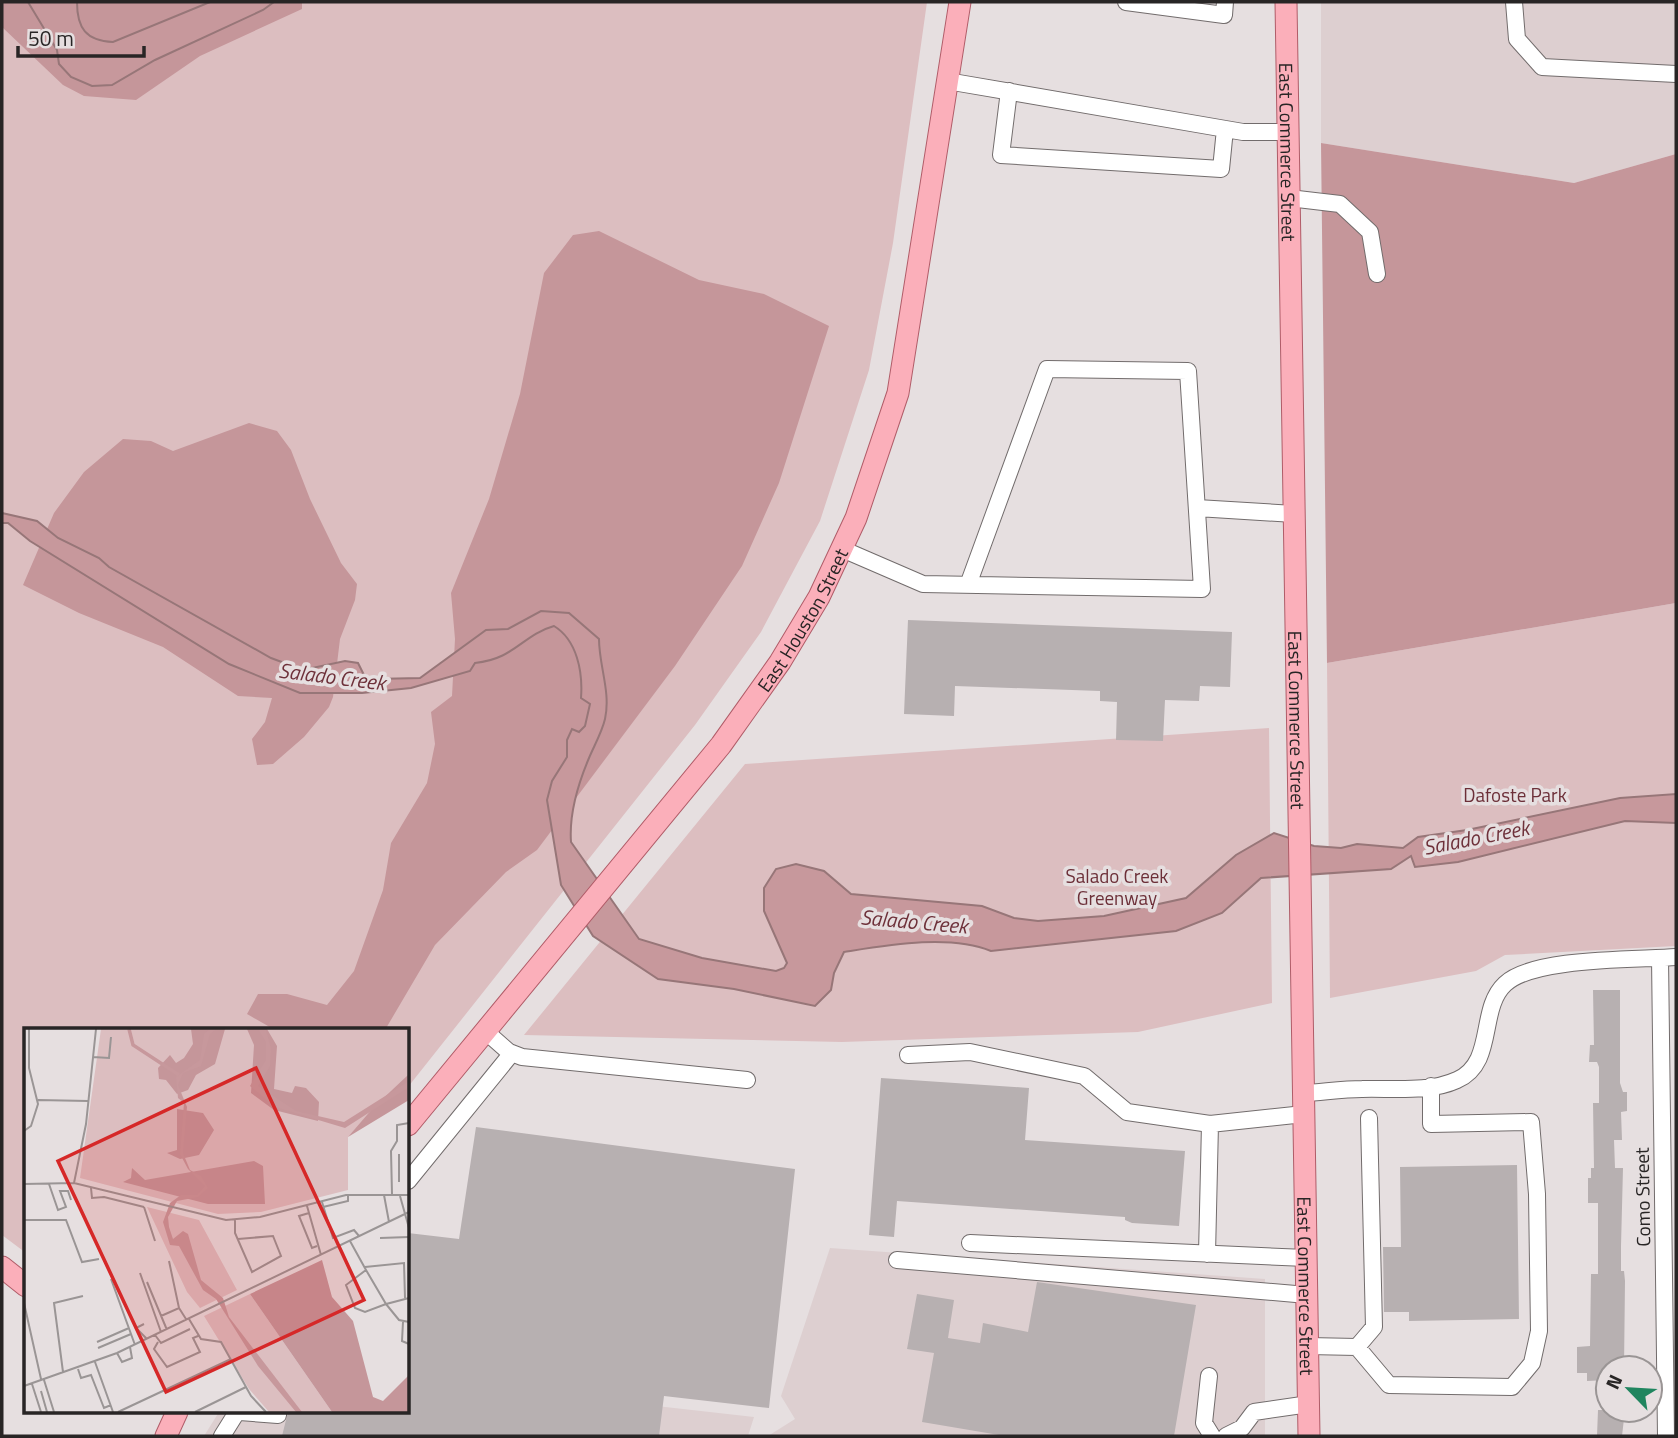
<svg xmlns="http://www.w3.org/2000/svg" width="1678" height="1438" font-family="'Titillium Web',sans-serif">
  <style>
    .built { fill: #ddcfd0 }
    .green { fill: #dcbec0 }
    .forest { fill: #c5969a }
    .water { fill: #c7989c; stroke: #977678; stroke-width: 2 }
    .building { fill: #b7b0b1 }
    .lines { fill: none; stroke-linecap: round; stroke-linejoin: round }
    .minor-casing { stroke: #726c6c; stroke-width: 18 }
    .major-casing { stroke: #b05c68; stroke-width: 23 }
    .minor { stroke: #fff; stroke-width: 16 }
    .major { stroke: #fbafba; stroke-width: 21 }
    .labels { text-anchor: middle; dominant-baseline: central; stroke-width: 7; stroke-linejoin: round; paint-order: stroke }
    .street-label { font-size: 19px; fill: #282525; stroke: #e6dfe0 }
    .park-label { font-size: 19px; fill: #6c2f38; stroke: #e6dfe0 }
    .water-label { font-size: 21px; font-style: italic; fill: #6e313a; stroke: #e6dfe0 }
    .inset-river { fill: none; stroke: #c7989c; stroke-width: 3.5 }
    .inset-road { fill: none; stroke: #9a9595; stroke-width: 2 }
    .view { fill: #d62828; fill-opacity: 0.15; stroke: #d62828; stroke-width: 3.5 }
    .inset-edge { fill: none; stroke: #282525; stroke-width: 3.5 }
  </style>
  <rect width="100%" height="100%" fill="#e6dfe0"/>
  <path class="built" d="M1321 2H1676V154L1574 183 1321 143Z
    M830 1248 1265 1279V1436H768L795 1419 781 1396Z
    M408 1378 754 1417 748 1436H204L219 1412H408Z"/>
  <path class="green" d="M2 2H927L893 243 869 370 820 521 761 632 695 725 408 1087V1030H26V1253L2 1235Z
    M1676 603V946L1505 955 1476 971 1330 998 1327 663Z
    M1269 728 1272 1003 1138 1032 842 1042 524 1035 745 764Z"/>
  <path class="forest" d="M2 2H302V9L200 56 136 100 84 96 63 85 2 27Z
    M1321 143 1574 183 1676 154V603L1327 663Z
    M599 231 699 280 764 294 829 326 779 483 742 566 675 666 537 850 506 872 435 945 385 1030H275L247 1014 258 994H287L327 1005 354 971 383 890 391 843 427 783 435 744 431 712 452 696 455 639 451 593 489 499 520 394 544 273 573 235Z
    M249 423 277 431 291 450 310 499 341 563 357 584 355 600 340 639 333 697 329 707 304 737 273 764 257 765 252 739 265 722 272 698 238 696 163 647 79 613 23 585 54 513 84 472 123 439 151 441 173 451Z"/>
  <path class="water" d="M28 2H77C77 28 86 41 113 42L210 2H274L263 10 155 60 112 85 92 86 71 77 59 64 57 50Z
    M2 513 37 521 58 538 99 558 109 567 271 658 303 670 345 661 358 663 364 675 373 679 420 678 486 630 508 629 541 611 569 613 599 639C599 666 611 692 605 719 602 732 594 746 589 758 578 784 569 814 571 842L639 939 702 958 776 971 784 968 787 963 764 911V888L776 869 796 864 824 871 851 894 982 906 1014 918 1038 921 1104 916 1186 898 1236 855 1274 833 1314 846 1341 848 1357 844 1403 848 1418 837 1467 830 1620 798 1676 794V823L1625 821 1458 862 1415 867 1411 856 1391 869 1261 878 1222 913 1176 931 991 951C949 934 888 945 844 952L834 973 831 990 815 1006 734 989 658 979 593 936 561 885 547 800 552 781 567 757V740L572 729 579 732 585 726 590 704 581 698C583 672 577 640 554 626 522 635 515 659 475 663L470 671 411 688 362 693H300L229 664 30 541 8 523H2Z"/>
  <path class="building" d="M908 620 1232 632 1230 687 1200 686 1199 701 1165 700 1163 741 1116 740 1117 702 1100 701V691L955 686 954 716 904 714Z
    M1593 990H1620V1083L1623 1092H1627V1111L1621 1112 1622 1140H1614L1615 1168H1623L1621 1246V1271H1624L1625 1281 1624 1368H1608V1380L1587 1381V1373H1577V1347L1590 1346 1591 1274H1598V1203H1588V1178H1591V1168H1594L1593 1103H1599V1067L1597 1062H1589L1590 1045H1594Z
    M881 1078 1029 1088 1025 1140 1185 1151 1179 1226 1132 1223 1125 1220V1217L897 1201 894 1237 869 1235Z
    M476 1127 795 1169 769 1408 664 1396 659 1436H282L288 1412H408V1233L459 1239Z
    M1517 1165 1519 1319 1409 1321V1312H1384L1383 1247H1401L1400 1167Z
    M1037 1282 1196 1305 1174 1436H1005L922 1422 934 1353 907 1349 917 1294 954 1300 948 1338 980 1343 983 1323 1028 1332Z
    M1598 1410H1625L1622 1436H1597Z"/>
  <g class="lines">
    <defs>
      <path id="minor" d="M1126 2 1224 15 1225 2
        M1514 2 1517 39 1542 67 1676 74
        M947 81 1243 132H1288
        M1009 91 1001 155 1221 169 1225 129
        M1289 198 1340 204 1370 232 1377 274
        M1197 508 1294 514
        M842 549 923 584 1202 589 1188 371 1047 369 968 585
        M1660 958 1666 1436
        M484 1030 509 1052 522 1057 747 1080
        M908 1055 970 1052 1084 1076 1127 1112 1210 1124
        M1304 1093C1323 1092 1343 1089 1362 1089 1392 1088 1429 1093 1457 1080 1496 1063 1478 1009 1505 984 1533 957 1637 960 1676 957
        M408 1181 512 1053
        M970 1243 1306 1258
        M1207 1254 1210 1124 1304 1114
        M897 1260 1307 1295
        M1308 1346 1357 1347 1374 1327 1369 1118
        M1357 1347 1389 1385 1512 1387 1532 1363 1539 1331 1537 1194 1531 1122 1431 1124V1086
        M1209 1376 1204 1423 1212 1436
        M240 1412 278 1415
        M222 1436 237 1412
        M1226 1436 1242 1428 1254 1412 1309 1404"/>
      <g id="major">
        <path id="s1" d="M1286 2 1309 1436"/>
        <path id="s2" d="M408 1125 721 745 780 662 819 597 856 518 898 393 960 2"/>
        <path d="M2 1267 26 1286"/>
        <path d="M166 1436 177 1412"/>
      </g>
    </defs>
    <use href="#minor" class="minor-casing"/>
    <use href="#major" class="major-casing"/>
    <use href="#minor" class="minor"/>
    <use href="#major" class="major"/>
  </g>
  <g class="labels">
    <g class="street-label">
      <text stroke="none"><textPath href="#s1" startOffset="150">East Commerce Street</textPath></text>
      <text stroke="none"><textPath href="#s2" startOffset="642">East Houston Street</textPath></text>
      <text stroke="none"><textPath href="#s1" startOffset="718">East Commerce Street</textPath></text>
      <text transform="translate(1642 1197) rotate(-91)">Como Street</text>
      <text stroke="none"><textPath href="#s1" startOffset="1284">East Commerce Street</textPath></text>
    </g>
    <g class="park-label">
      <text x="1515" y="794">Dafoste Park</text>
      <text x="1117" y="875">Salado Creek<tspan x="1117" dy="22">Greenway</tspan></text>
    </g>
    <g class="water-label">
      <text transform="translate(332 676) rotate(7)">Salado Creek</text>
      <text transform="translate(1476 837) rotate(-11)">Salado Creek</text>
      <text transform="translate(914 921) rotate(5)">Salado Creek</text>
    </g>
  </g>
  <g transform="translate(24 1028)">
    <rect width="385" height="385" fill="#e6dfe0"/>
    <path d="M77 1H385V46L324 109V162L237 184 194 186 56 150ZM123 179 175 192 213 262 176 280 163 264ZM226 266 308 384H245L225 361 180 288Z" fill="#dcbec0"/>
    <path d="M167 1H201L191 36 172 47 164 62 153 66 142 52 135 51 134 40 146 27 152 35 160 30 169 16ZM223 1H243L253 18 250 61 268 65 271 58 282 60 295 74 294 93 250 82 227 65 230 17ZM385 46V72L324 109 349 80ZM153 81 179 85 190 102 175 127 156 131 143 125 153 122ZM230 133 239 138 241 176H184L99 154 107 150 108 140 121 152ZM298 232 308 269 329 293 349 369 359 373 385 347V384H308L226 266Z" fill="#c5969a"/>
    <path d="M186 1H192L186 6 177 38 159 45 154 57 163 79 159 125 166 142 177 148 184 160 174 169 153 173 144 189 145 199 149 211 159 203 164 206 177 252 199 270 205 289 278 384H272L234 338 192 271 179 262 155 218 146 217 139 194 146 175 157 167H173L181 158 164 141 156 126 160 75 154 70 152 49 176 32 180 6ZM234 1 242 2 247 21 246 38 234 58 272 83 320 94 385 53V59L321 100 251 79 226 58 242 32V14Z" fill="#c7989c"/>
    <path class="inset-river" d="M105 1 109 17 155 47"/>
    <path class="inset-road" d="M69 29 85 30 87 9M14 72 64 73M0 103 7 98 14 76 5 40V1M375 126V154M50 155 62 96 72 1M0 156 50 155 202 192 236 189 322 167H385M25 156 34 182 42 179 36 163H44L47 172M67 160 68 170 80 169 120 179M368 166 367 123 373 113V97L385 95M360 167 365 194M376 168 385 200M298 174 309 210 330 202 335 208M283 178 297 227M120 179 131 213M299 179 324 173V167M285 185 275 188 288 220 293 218M0 192H42L58 234 75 231M211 192V205L228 244 257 228 249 208 214 211M356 210 385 209M326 213 342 242 322 257 331 280 341 284 362 276 375 292 385 294M145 233 155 280M341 239 380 235 381 270M342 242 362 276 385 270M116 245 137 304M87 251 111 317M123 254 143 302M0 275 17 351M137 288 155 280 162 291M165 291 177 311 197 314 227 368 242 384M379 294 378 313 385 316M120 296 112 300 123 311M131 307 137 315 166 301M73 314 105 300M134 314 130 321 143 339 176 324 169 310 174 308M74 320 107 306M93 325 98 334 108 330 106 319M71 334 89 384M54 341 57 350 67 347 80 380 87 377M39 344 30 275 59 268M20 352 30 384M8 356 17 384M0 358 93 325 385 184M17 363 23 384M94 384 207 331M171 384 222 359"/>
    <path class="view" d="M232 40 340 272 142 364 34 133Z"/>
    <rect width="385" height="385" class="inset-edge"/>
  </g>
  <rect width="1678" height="1438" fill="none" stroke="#282525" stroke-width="7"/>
  <g transform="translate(1629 1389) rotate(295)"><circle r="33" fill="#e6dfe0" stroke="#9a9595" stroke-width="2"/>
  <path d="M0-5L12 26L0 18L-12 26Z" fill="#20855f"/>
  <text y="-10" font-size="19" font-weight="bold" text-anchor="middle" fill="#282525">N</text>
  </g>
  <path d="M18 46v10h126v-10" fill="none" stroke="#282525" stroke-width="3.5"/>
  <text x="28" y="46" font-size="21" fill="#282525" stroke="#e6dfe0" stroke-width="5" paint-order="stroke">50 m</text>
</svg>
